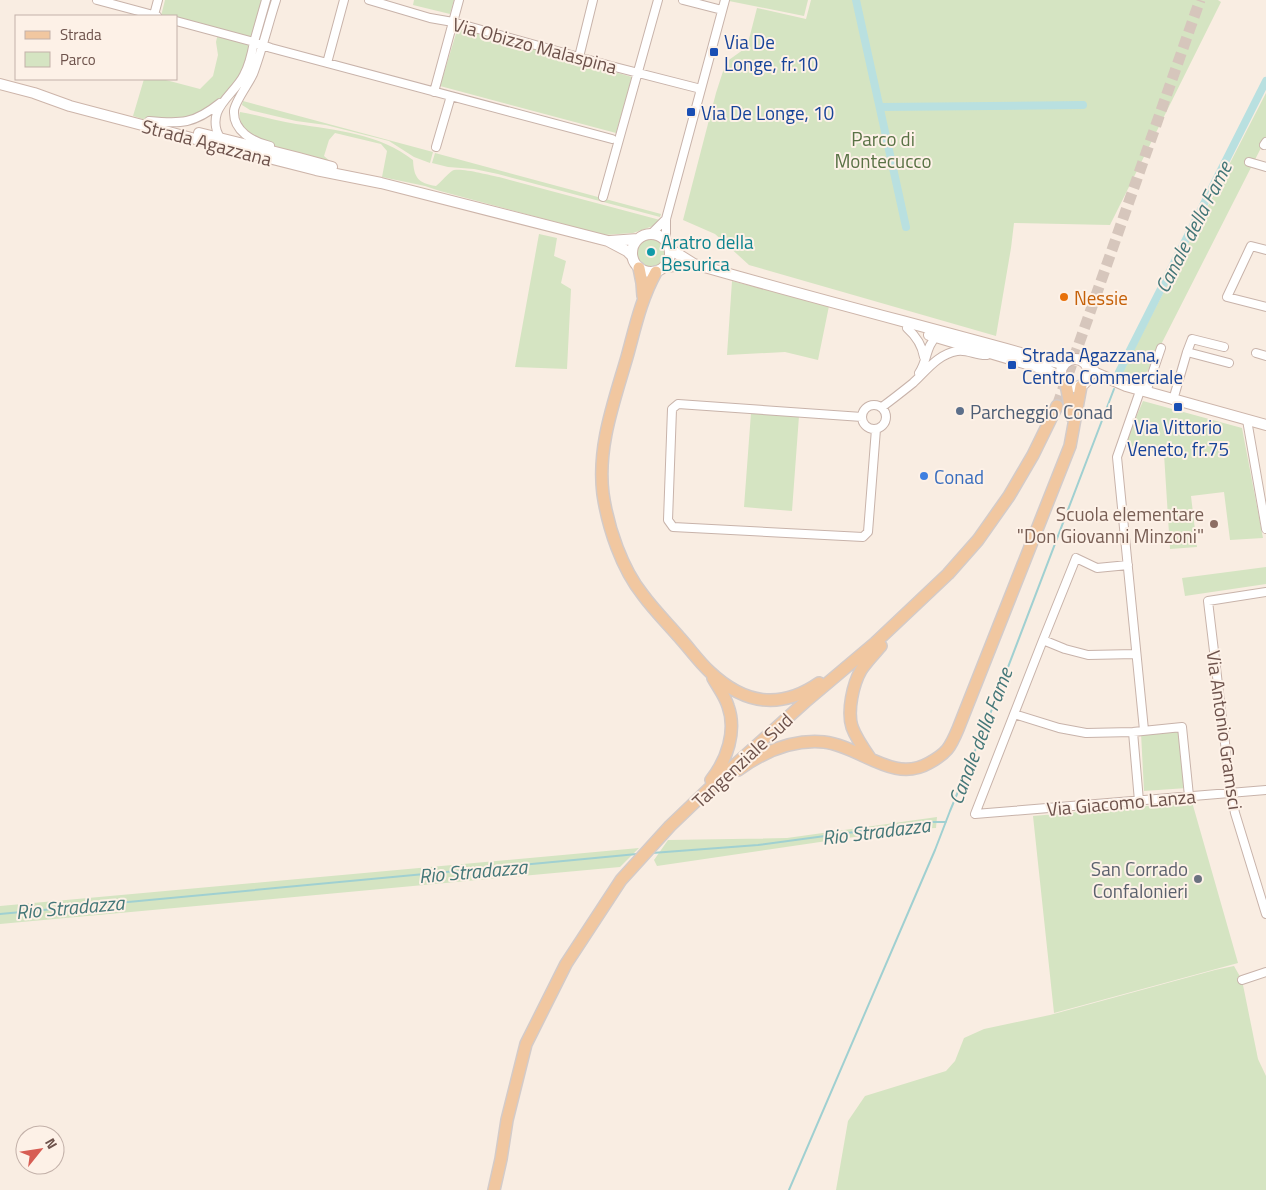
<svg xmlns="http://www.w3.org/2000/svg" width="1266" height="1190" font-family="'Titillium Web',sans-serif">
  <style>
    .green { fill: #d5e4c2 }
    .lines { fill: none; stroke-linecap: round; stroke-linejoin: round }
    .stream { stroke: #a0d0d1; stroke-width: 2 }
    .canal { stroke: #b9e0e0; stroke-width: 8 }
    .primary-tunnel { stroke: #d6c6bc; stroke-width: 11; stroke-dasharray: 11 5.5; stroke-linecap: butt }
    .minor-casing { stroke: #c8b3aa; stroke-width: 10 }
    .secondary-casing { stroke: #cdb5aa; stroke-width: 12 }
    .primary-casing { stroke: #d3cbc9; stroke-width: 14 }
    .minor { stroke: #fff; stroke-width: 8 }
    .secondary { stroke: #fff; stroke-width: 10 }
    .primary { stroke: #f1c7a0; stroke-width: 11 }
    .transit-dot { fill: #1a4fb4; stroke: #fdf1e7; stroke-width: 2 }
    .culture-dot { fill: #0f9aa8; stroke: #fdf1e7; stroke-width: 2 }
    .food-dot { fill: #e8710a; stroke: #fdf1e7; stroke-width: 2 }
    .service-dot { fill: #5c6f8a; stroke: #fdf1e7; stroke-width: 2 }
    .shop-dot { fill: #3f7fe0; stroke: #fdf1e7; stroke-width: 2 }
    .education-dot { fill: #8d6e63; stroke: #fdf1e7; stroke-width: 2 }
    .worship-dot { fill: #6b7280; stroke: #fdf1e7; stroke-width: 2 }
    .labels { text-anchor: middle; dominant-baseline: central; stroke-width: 4; stroke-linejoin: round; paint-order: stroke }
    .transit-label { font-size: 19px; fill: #164399; stroke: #fdf1e7; text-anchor: start }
    .street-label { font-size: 19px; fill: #6d524b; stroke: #fdf1e7 }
    .park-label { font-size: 19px; fill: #597245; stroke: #fdf1e7 }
    .culture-label { font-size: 19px; fill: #0d838f; stroke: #fdf1e7; text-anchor: start }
    .food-label { font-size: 19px; fill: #c56008; stroke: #fdf1e7; text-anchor: start }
    .service-label { font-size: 19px; fill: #4e5e75; stroke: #fdf1e7; text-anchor: start }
    .shop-label { font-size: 19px; fill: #366cbe; stroke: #fdf1e7; text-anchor: start }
    .education-label { font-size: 19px; fill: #785e54; stroke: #fdf1e7; text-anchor: end }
    .worship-label { font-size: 19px; fill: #5b616d; stroke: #fdf1e7; text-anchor: end }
    .water-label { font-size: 20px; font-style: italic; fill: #447778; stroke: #fdf1e7 }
  </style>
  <rect width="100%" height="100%" fill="#f9ede2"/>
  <path class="green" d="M165 0H266L254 42 238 86 199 117 149 121 133 116 144 79H162L200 89 213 76 218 55 216 42 218 33 176 21V16H161Z
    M414 0H454L450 14 413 5Z
    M729 0H808L804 16 729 1Z
    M811 0H1218L1221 2 1110 225 1014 223 1011 248 996 336 749 265 715 234 683 220 716 93 726 62 747 47 757 8 806 19Z
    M458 27 632 77 616 133 440 86Z
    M1266 93V138L1143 380 1122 373Z
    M243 101 433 152 430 163 414 157 389 141 326 125 296 121 250 110 242 105Z
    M240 112C259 115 277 121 296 124 336 130 380 134 413 160 414 178 418 183 436 186 440 183 450 171 454 170 463 168 489 175 499 177L660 220 653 226 633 233 604 235 440 191 425 186 382 177 387 151 381 144 335 133 329 140 324 156 332 163C311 157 233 141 240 112Z
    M435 153 661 214 660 217 498 174 474 169 448 167 432 163Z
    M539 234 557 238 554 256 566 261 561 283 571 289 567 369 515 367Z
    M636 253a15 15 0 1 1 30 0a15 15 0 1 1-30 0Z
    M732 281 829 306 818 360 785 352 727 355Z
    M1143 401 1242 428 1263 538 1230 540 1224 492 1191 496 1197 547 1170 549 1164 454 1126 445 1131 429Z
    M751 413 799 416 792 511 744 507Z
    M1266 567V584L1185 596 1182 578Z
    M1180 730 1187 788 1144 791 1141 733Z
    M1192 802 1238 963 1054 1013 1033 816Z
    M937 817 936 828 909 829 657 866 654 860 668 840 787 838Z
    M639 848 620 867 0 924V906Z
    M1234 966 1242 980 1258 1059 1266 1076V1190H836L848 1121 865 1096 946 1071 955 1061 964 1038 984 1029 1050 1015 1215 970Z"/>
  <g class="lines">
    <path class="stream" d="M652 853 758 845 929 822H946
      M0 914 637 854
      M789 1190 935 850 950 811 989 717 1114 389"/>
    <path class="canal" d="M856 0 906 227
      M880 107 1083 105
      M1119 372 1266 81"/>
    <path class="primary-tunnel" d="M1057 406 1200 0"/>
    <defs>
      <path id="minor" d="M97 0 157 16
        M369 0 430 18 453 22 611 66 701 89
        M683 0 722 10
        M154 15 158 0
        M176 21 254 42 271 48 612 139
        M579 57 593 0
        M327 63 344 0
        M434 92 459 0
        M149 121C181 124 194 124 220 103
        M221 139C216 132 214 122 217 113 222 99 237 89 244 75 250 64 252 53 254 42 258 28 262 14 266 0
        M1264 145 1266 142
        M270 146C253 142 233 131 234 111 234 103 249 83 253 74 262 50 268 25 276 0
        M436 147 451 96
        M1249 162 1266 167
        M603 197 658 0
        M651 234 666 219
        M666 241V219L725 0
        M1266 250 1251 246 1227 297 1266 307
        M907 328C916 336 922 345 924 357
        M1187 352 1192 339 1224 347
        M1256 353 1266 356
        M919 373C928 360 925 346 938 335
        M1140 391 1117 457 1144 730
        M1146 392 1161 348
        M1173 400 1187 352 1229 363
        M862 417a12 12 0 1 1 24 0a12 12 0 1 1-24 0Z
        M882 407C893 399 903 391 913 383 926 371 938 354 957 351 967 349 977 356 987 355
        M862 417 678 404 672 409 668 520 673 527 863 537 868 532 876 429
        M1247 420 1266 529
        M1128 565 1097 568 1076 558 1043 640 975 814 1266 790
        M1266 592 1208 601 1231 793 1235 813 1266 914
        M1043 640 1065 649 1088 655 1136 654
        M1014 714 1059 728 1086 733 1133 732 1182 727 1189 796
        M1133 732 1139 801
        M1242 980 1266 972"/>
      <path id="secondary" d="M0 84 34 93 70 106 218 145 316 170 381 183 608 241 627 251 632 256
        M199 133 299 158 332 167
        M632 253a19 19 0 1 1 38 0a19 19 0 1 1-38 0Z
        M610 241 638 239
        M670 249 694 264C812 298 931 328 1050 361L1058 363 1067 362
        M665 267 694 264
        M929 335 1047 370 1053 373 1064 382
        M1061 373a14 14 0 1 1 28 0a14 14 0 1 1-28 0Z
        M1086 365 1096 373 1126 386 1266 425"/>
      <path id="primary" d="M639 268 642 283 643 296
        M656 272C641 299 635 328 627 357 614 402 597 447 603 494 608 528 622 569 643 595 654 610 668 624 680 638 690 649 699 662 710 672 744 704 780 710 819 683
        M1066 384 1072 417
        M870 758C863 748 856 738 852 727 847 711 853 684 861 670 867 661 874 654 881 646
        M738 770C763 752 793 739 824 742 860 746 893 784 929 763 947 753 950 748 958 729L1070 446 1081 386
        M711 780C727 760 737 731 728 706 725 696 718 687 713 678
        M494 1190 501 1159 507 1120 526 1044 566 964 621 880 670 826 717 781 805 702 875 643 948 574 978 540 1009 496 1033 455 1057 406"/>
    </defs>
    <use href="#minor" class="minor-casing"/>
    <use href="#secondary" class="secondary-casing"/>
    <use href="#primary" class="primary-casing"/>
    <use href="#minor" class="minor"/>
    <use href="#secondary" class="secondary"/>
    <use href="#primary" class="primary"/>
  </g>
  <g class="transit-dot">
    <rect x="709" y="47" width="10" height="10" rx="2.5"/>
    <rect x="686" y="107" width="10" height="10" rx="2.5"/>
    <rect x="1007" y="360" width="10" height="10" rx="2.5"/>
    <rect x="1173" y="402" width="10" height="10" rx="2.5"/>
  </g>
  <circle class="culture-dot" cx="651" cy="252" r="5"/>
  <circle class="food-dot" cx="1064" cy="297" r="5"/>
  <circle class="service-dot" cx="960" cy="411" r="5"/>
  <circle class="shop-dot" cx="924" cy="476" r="5"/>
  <circle class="education-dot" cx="1214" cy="524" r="5"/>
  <circle class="worship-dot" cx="1198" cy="879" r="5"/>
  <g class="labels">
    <g class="transit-label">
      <text x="724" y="41">Via De<tspan x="724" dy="22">Longe, fr.10</tspan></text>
      <text x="701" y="112">Via De Longe, 10</text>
      <text x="1022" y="354">Strada Agazzana,<tspan x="1022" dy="22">Centro Commerciale</tspan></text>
      <text x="1178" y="426" text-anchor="middle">Via Vittorio<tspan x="1178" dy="22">Veneto, fr.75</tspan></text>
    </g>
    <g class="street-label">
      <text transform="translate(535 45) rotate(15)">Via Obizzo Malaspina</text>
      <text transform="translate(207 142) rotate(15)">Strada Agazzana</text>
      <text transform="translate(1225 730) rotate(82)">Via Antonio Gramsci</text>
      <text transform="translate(742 760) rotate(-43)">Tangenziale Sud</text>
      <text transform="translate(1121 802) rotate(-5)">Via Giacomo Lanza</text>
    </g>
    <g class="park-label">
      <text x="883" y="138">Parco di<tspan x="883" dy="22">Montecucco</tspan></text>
    </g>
    <g class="culture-label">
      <text x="661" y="241">Aratro della<tspan x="661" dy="22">Besurica</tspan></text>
    </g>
    <g class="food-label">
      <text x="1074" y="297">Nessie</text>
    </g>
    <g class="service-label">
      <text x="970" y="411">Parcheggio Conad</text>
    </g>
    <g class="shop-label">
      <text x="934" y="476">Conad</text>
    </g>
    <g class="education-label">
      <text x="1204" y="513">Scuola elementare<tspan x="1204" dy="22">"Don Giovanni Minzoni"</tspan></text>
    </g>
    <g class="worship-label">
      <text x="1188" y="868">San Corrado<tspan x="1188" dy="22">Confalonieri</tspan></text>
    </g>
    <g class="water-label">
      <text transform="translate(1193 227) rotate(-63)">Canale della Fame</text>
      <text transform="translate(980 736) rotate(-69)">Canale della Fame</text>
      <text transform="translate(876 831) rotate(-7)">Rio Stradazza</text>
      <text transform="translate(473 871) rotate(-5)">Rio Stradazza</text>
      <text transform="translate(70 907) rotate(-5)">Rio Stradazza</text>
    </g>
  </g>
  <rect x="15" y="15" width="162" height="65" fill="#fdf1e7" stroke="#c3b1a9"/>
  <rect x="25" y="31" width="25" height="8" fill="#f1c7a0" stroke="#c3b1a9"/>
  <text x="60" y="40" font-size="15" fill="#6d524b">Strada</text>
  <rect x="25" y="52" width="25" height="15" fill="#d5e4c2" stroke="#c3b1a9"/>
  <text x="60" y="65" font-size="15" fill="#6d524b">Parco</text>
  <g transform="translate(40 1150) rotate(60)"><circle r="24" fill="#fdf1e7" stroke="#c3b1a9"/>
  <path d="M0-4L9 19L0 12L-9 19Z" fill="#d75d53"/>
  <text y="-8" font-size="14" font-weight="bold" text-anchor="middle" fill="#6d524b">N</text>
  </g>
</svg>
